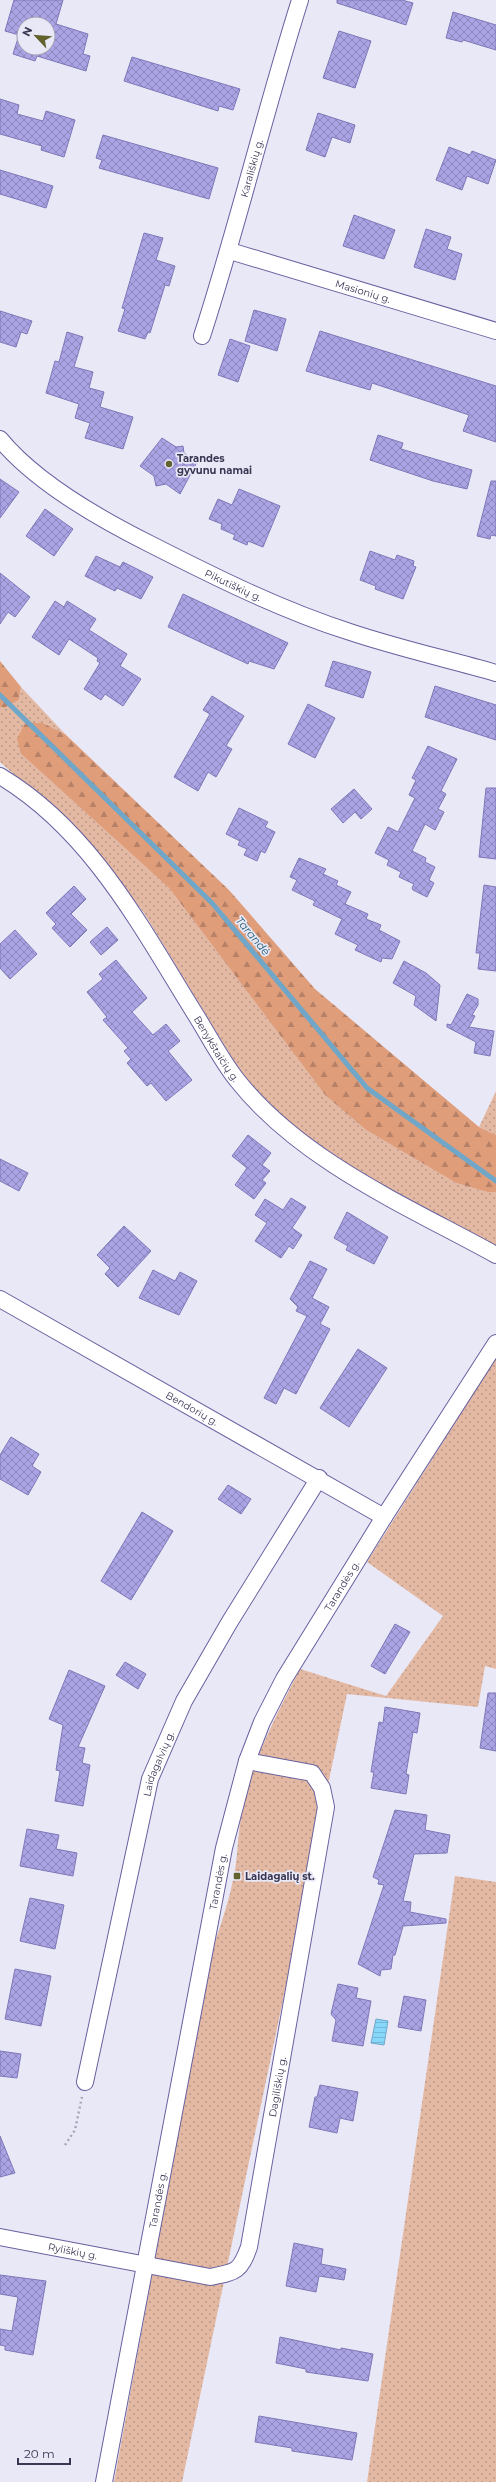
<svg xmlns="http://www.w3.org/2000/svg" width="496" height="2482" font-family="Montserrat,sans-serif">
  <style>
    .grass { fill: url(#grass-dots) }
    .forest { fill: url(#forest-firs) }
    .water { fill: url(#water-rules); stroke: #70a7c8 }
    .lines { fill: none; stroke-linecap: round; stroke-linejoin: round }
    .stream { stroke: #70a7c8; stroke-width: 5 }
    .building { fill: url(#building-cross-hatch); stroke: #7e77b8; fill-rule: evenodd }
    .street-casing { stroke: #68609f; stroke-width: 18 }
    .path { stroke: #a8a6bb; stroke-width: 2.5; stroke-dasharray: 2 3; stroke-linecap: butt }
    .street { stroke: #fff; stroke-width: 16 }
    .poi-dot { fill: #62622e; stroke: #e9e8f7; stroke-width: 1.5 }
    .labels { text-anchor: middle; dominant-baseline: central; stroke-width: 3.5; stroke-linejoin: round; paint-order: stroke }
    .street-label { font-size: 10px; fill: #3a3754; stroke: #e9e8f7 }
    .poi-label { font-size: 10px; font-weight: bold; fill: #3a3754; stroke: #e9e8f7; text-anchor: start }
    .water-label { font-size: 11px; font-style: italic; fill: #205e76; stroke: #e9e8f7 }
  </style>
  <defs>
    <pattern id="grass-dots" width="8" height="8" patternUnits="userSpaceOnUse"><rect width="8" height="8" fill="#e4b9a3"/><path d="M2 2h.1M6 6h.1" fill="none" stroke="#ba9787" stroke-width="1.8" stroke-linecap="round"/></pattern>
    <pattern id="forest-firs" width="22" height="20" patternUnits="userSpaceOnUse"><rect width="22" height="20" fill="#df9d7a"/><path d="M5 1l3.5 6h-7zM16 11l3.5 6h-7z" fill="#b68167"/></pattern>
    <pattern id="water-rules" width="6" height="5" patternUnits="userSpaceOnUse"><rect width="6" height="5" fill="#87d7fa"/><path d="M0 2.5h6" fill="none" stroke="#75b9d8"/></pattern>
    <pattern id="building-cross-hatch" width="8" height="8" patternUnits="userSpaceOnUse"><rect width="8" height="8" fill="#aaa4e5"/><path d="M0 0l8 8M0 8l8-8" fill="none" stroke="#8b86bc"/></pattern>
  </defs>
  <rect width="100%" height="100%" fill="#e9e8f7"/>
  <path class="grass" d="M21 687 65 734 43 723 21 754 169 888 325 1095 366 1130 456 1183 487 1192H496V1246L328 1155 270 1109 240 1071 144 913 103 860 45 802 0 762V707L4 708 19 700Z
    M496 1091V1135L479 1127Z
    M496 1358V1669L485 1666 478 1707 347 1694 182 2482H114L211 1954C222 1921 234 1888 237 1854 239 1834 240 1816 245 1797 257 1751 279 1710 300 1669L386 1696 443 1616 367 1562Z
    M455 1876 496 1882V2482H367Z"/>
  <path class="forest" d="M0 661 21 687 19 700 4 708 0 707Z
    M25 723H43L65 734 229 890 315 989 479 1127 496 1135V1192H487L456 1183 366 1130 325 1095 169 888 21 754 17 739Z"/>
  <path class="water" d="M376 2019 388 2021 384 2045 371 2043Z"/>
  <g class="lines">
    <path class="stream" d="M0 695 212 903 367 1088 496 1181"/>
  </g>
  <path class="building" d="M14 0H63L56 24 88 34 83 54 90 56 86 71 37 56 35 61 13 54 19 35 5 31ZM24 24H48V48H24Z
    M337 0H402L413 3 406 25 337 3Z
    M453 12 496 25V50L463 40 462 42 446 38Z
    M339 31 371 41 355 88 323 78Z
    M132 57 240 89 233 110 219 106 218 111 124 81Z
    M0 99 19 105 17 114 43 121 46 111 75 120 64 157 41 150 42 146 0 134Z
    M318 113 355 125 350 143 332 137 325 157 306 150Z
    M103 135 218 168 209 199 99 168 102 160 96 158Z
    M449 147 470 155 472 151 496 160 488 184 467 176 462 190 436 180Z
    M0 170 53 186 46 208 0 194Z
    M354 215 395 230 384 259 343 246Z
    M426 229 451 237 447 249 462 254 455 280 414 267Z
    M144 233 163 238 156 260 175 266 169 286 165 285 150 333 148 332 145 339 118 331 125 309 122 308Z
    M254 310 286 319 277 351 245 341Z
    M0 311 32 321 27 334 21 332 16 347 0 342Z
    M320 331 496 386V442L463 431 469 415 372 383 370 390 306 371Z
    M67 332 83 337 74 367 93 372 89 388 104 392 100 407 133 417 123 449 85 438 90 423 75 418 79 404 46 393 55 361 59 362Z
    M230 339 250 346 238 382 218 375Z
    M378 435 403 443 401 449 472 470 467 489 433 481 370 460Z
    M162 438 176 447 183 446 184 453 197 462 180 494 166 484 156 486 154 476 140 466Z
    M0 479 19 492 0 518Z
    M491 481H496V536L491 535 490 539 477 536Z
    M239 489 280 506 263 547 248 541 247 545 233 539 235 535 221 529 222 524 209 519 218 499 232 505Z
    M45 509 73 529 54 556 26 536Z
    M370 551 395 560 397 555 414 561 413 566 416 567 403 599 375 589 376 586 360 580Z
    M96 556 120 567 123 562 153 577 141 599 117 588 115 591 85 576Z
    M0 573 30 597 15 617 8 612 0 624Z
    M183 594 288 643 274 669 249 661 248 664 168 627Z
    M55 601 64 607 67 601 96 619 89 630 127 654 120 666 141 679 123 706 105 694 101 700 84 689 100 663 97 661 98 658 69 639 59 655 32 637Z
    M333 661 371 672 363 698 325 686Z
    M435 686 496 705V740L425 717Z
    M212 696 244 716 226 746 232 749 216 777 208 772 198 791 174 777 210 714 203 710Z
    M308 704 335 718 315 758 288 744Z
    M428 746 457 759 441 791 446 794 438 809 444 812 435 830 425 824 412 851 426 858 425 862 435 867 429 880 434 883 427 897 413 890 412 888 414 884 399 877 401 872 387 865 389 860 375 853 388 827 398 832 415 798 409 795 416 780 412 778Z
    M486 788H496V859L479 857Z
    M354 789 372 809 361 819 355 812 343 823 331 809Z
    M239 808 268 822 265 827 275 832 265 853 261 851 257 861 244 855 247 849 238 845 240 841 226 834Z
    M299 858 326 869 323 874 338 881 336 885 351 892 345 904 368 914 366 919 381 925 379 930 400 941 392 959 382 958 381 962 355 950 358 945 335 934 342 919 313 905 315 901 292 890 297 880 290 877Z
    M484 885 496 887V971L478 969 480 953H476Z
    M74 886 86 899 71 914 87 930 70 947 52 928 56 924 46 913Z
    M107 927 118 940 101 955 90 942Z
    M15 930 37 954 10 979 0 968V944Z
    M116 960 147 998 132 1012 153 1035 166 1024 180 1041 168 1051 192 1080 166 1101 151 1083 147 1086 127 1063 131 1059 124 1051 128 1048 103 1020 107 1017 87 992 103 979 99 974Z
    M404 961 426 973 440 985 436 1021 414 1005 416 996 393 983Z
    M467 994 478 999V1005L472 1015 475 1016 469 1027 494 1031 490 1056 474 1053 476 1042 447 1027V1024L451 1025Z
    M248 1135 271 1153 262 1165 270 1171 262 1180 266 1183 254 1199 235 1185 247 1168 232 1156Z
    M0 1159 28 1173 19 1191 0 1181Z
    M291 1198 306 1207 292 1228 302 1235 293 1249 289 1246 281 1258 255 1241 267 1223 255 1215 265 1199 283 1210Z
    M347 1212 388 1237 374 1264 346 1250 348 1246 334 1238Z
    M124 1226 151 1251 118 1287 105 1274 110 1268 97 1255Z
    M310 1261 327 1269 312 1298 329 1307 320 1324 330 1329 296 1394 284 1388 276 1404 264 1398 307 1316 296 1311 298 1307 290 1299Z
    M153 1270 175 1281 180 1272 197 1281 179 1315 139 1298Z
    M358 1349 387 1368 349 1427 320 1408Z
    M11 1437 39 1454 32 1466 41 1472 28 1495 0 1479V1455Z
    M228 1485 251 1499 241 1514 218 1499Z
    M142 1512 173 1531 131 1600 101 1581Z
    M395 1624 410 1632 385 1674 371 1666Z
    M125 1662 146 1674 138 1689 116 1675Z
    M69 1670 105 1686 78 1747 85 1748 82 1763 90 1765 83 1806 55 1801 60 1771 56 1770 63 1725 49 1719Z
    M488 1693H496V1751L480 1748Z
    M385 1707 420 1713 417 1733 413 1732 406 1774 409 1775 406 1794 371 1788 374 1772H371L379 1722 383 1723Z
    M395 1810 427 1815 425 1830 450 1835 447 1853 414 1854 403 1901 411 1902 410 1912 446 1919V1923L403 1926 395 1955H393L391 1969 381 1970 380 1976 358 1964 384 1885 378 1884 379 1880 373 1877Z
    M27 1829 59 1835 56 1849 77 1853 73 1876 20 1866Z
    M30 1898 64 1905 55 1949 20 1941Z
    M15 1969 51 1976 41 2026 5 2019Z
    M338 1984 358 1988 356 1998 371 2001 363 2046 332 2041 336 2020 331 2014Z
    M404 1996 426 2000 421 2031 398 2027Z
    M0 2051 21 2054 17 2078 0 2076Z
    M320 2085 358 2092 353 2121 340 2118 337 2133 309 2127 315 2097H317Z
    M0 2136 15 2173 0 2177Z
    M294 2243 323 2249 321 2264 346 2269 344 2280 319 2276 316 2292 286 2286Z
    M0 2275 46 2281 33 2355 5 2350V2346L0 2345V2329L12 2331 18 2297 0 2294Z
    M280 2337 341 2350V2348L373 2354 368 2381 306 2372V2369L276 2363Z
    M259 2416 357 2433 352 2460 292 2451V2448L255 2442Z"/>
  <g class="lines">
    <defs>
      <g id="street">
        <path id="s1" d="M230 251 496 331"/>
        <path id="s2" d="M202 336C238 225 265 111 300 0"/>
        <path id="s3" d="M0 439C36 483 100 519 150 544 215 577 281 610 350 632 398 648 447 659 496 673"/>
        <path id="s4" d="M0 776C92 831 142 929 197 1017 210 1038 222 1061 237 1080 301 1161 407 1206 496 1255"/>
        <path id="s5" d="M0 1299 384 1517"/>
        <path id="s6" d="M85 2082 150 1779 184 1701 229 1623 319 1478"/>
        <path id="s7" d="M0 2237 210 2277C236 2272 240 2272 249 2247L326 1807 322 1788 312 1773 247 1761"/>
        <path id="s8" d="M104 2482 224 1848 247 1761 262 1722 284 1679 384 1517 496 1343"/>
      </g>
    </defs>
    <use href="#street" class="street-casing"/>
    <path class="path" d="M65 2145 75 2130 82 2097"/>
    <use href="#street" class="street"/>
  </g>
  <g class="poi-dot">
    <circle cx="169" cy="464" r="4"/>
    <rect x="233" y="1872" width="8" height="8" rx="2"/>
  </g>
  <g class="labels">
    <g class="street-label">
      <text stroke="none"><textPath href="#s2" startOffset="175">Karališkių g.</textPath></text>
      <text stroke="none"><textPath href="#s1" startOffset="139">Masionių g.</textPath></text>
      <text stroke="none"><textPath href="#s3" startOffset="277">Pikutiškių g.</textPath></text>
      <text stroke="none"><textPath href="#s4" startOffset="352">Benykštaičių g.</textPath></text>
      <text stroke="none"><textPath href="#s5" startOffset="221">Bendorių g.</textPath></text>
      <text stroke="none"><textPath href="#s8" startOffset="935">Tarandės g.</textPath></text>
      <text stroke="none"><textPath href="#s6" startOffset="327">Laidagalvių g.</textPath></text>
      <text stroke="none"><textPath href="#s8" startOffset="611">Tarandės g.</textPath></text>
      <text stroke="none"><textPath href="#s7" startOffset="430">Dagiliškių g.</textPath></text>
      <text stroke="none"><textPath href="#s8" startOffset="287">Tarandės g.</textPath></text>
      <text stroke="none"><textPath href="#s7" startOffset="74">Ryliškių g.</textPath></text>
    </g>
    <g class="poi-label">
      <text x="177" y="458">Tarandes<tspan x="177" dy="12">gyvunu namai</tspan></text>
      <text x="245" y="1876">Laidagalių st.</text>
    </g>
    <g class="water-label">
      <text transform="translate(253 936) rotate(50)">Tarandė</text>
    </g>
  </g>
  <g transform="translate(36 36) rotate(296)"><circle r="19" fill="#e9e8f7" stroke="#a3a1b6"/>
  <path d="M0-3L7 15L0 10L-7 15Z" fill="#62622e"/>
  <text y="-6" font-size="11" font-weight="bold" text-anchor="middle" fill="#3a3754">N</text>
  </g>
  <path d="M18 2458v6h52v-6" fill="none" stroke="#3a3754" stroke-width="2"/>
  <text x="24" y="2458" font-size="12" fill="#3a3754" stroke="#e9e8f7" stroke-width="3" paint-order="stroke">20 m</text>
</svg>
